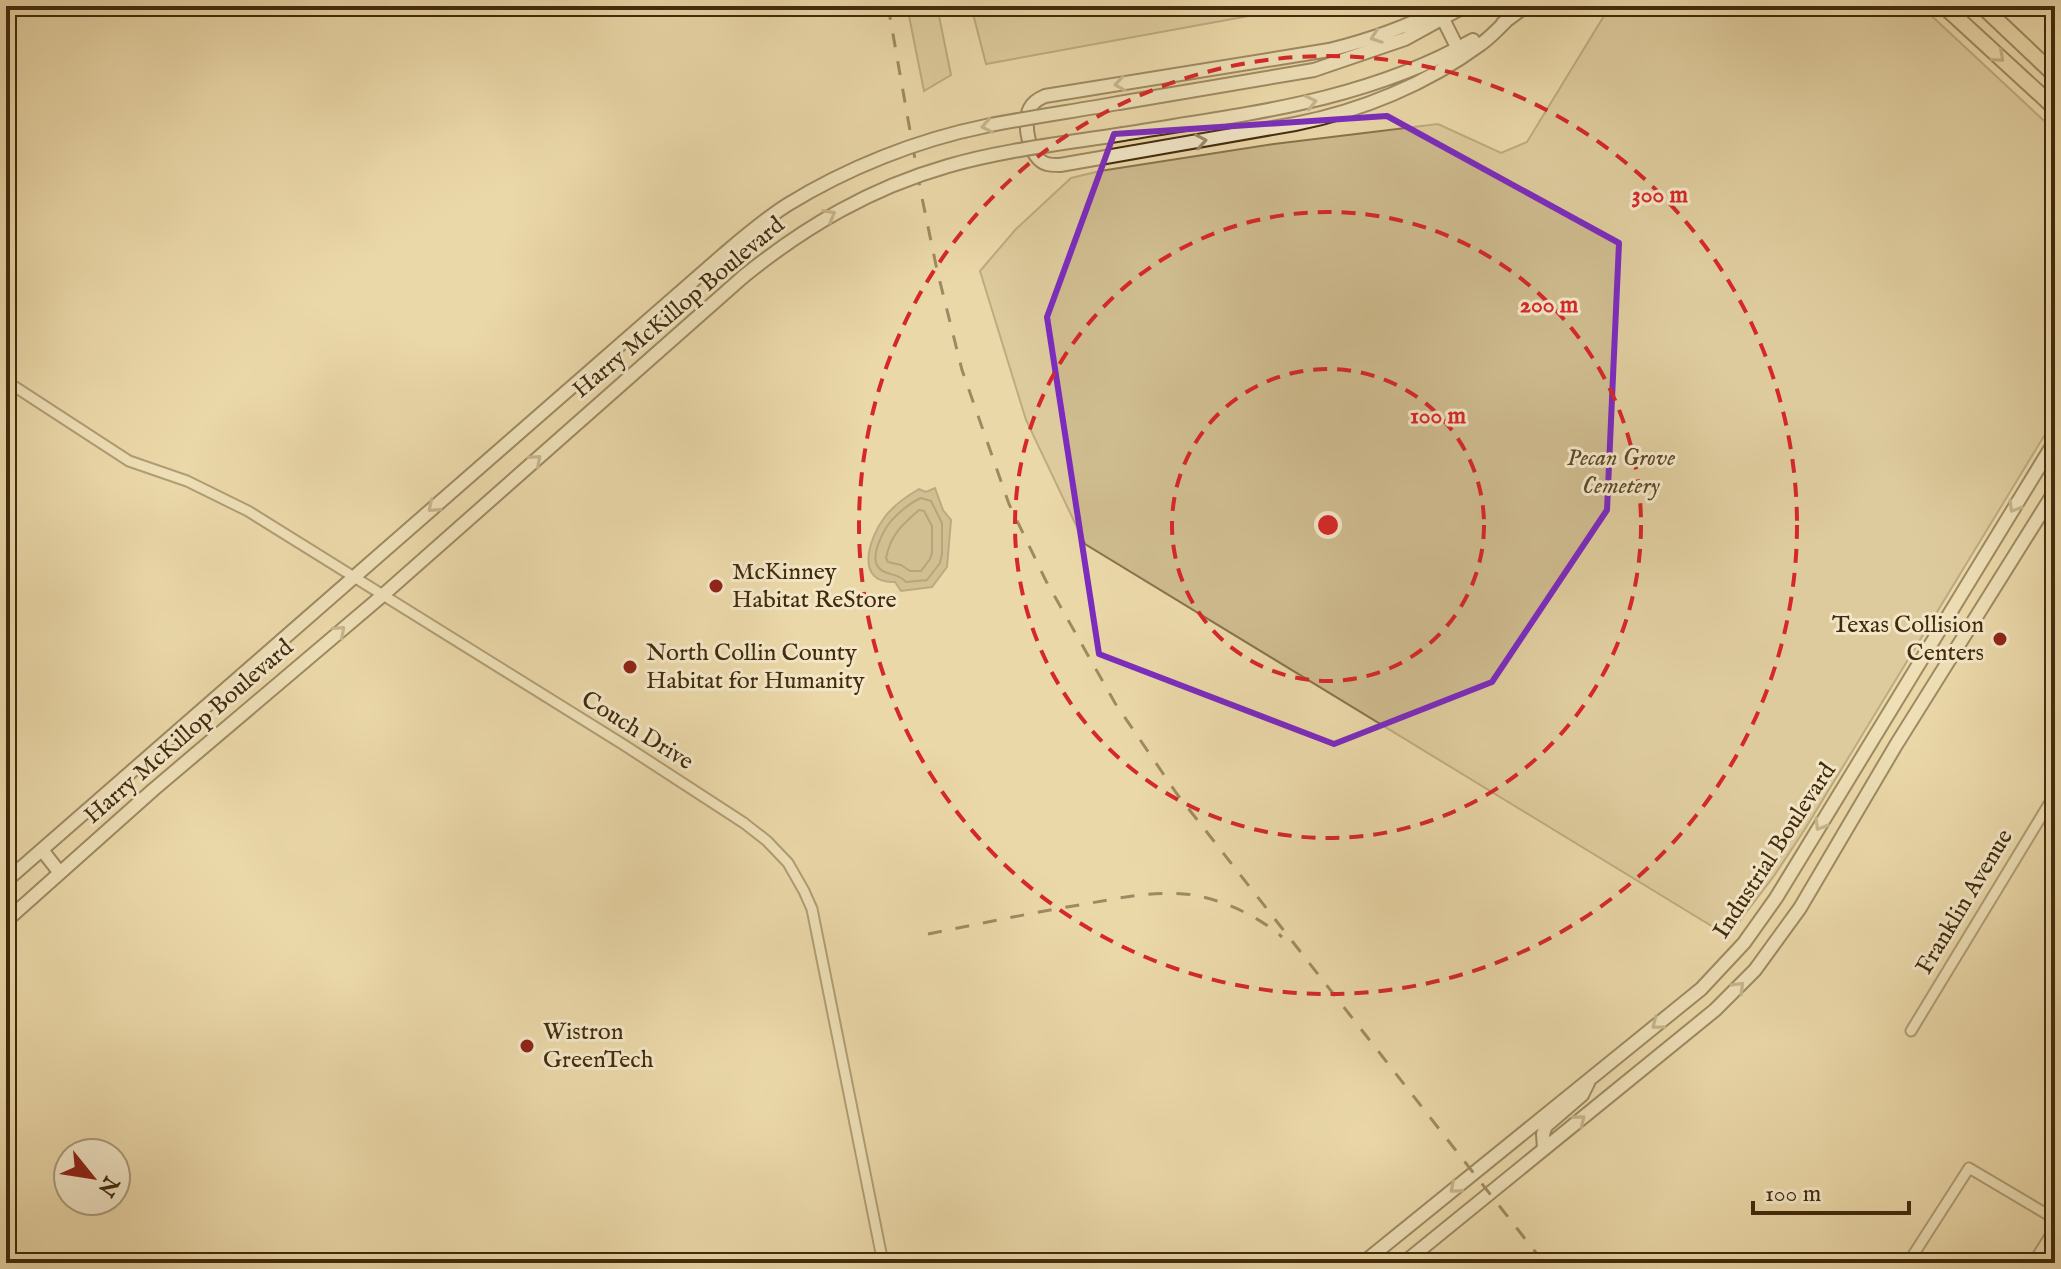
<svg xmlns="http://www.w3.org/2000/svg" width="2061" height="1269" font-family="'IM FELL English',serif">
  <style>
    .green { fill: #cebb8e; stroke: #88734d; stroke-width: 2 }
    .water { fill: #b29d74; stroke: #856f4a; stroke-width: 2 }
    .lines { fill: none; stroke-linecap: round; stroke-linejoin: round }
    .shore { stroke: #7a6440; stroke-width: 2 }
    .street-casing { stroke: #6c5633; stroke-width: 13 }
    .secondary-casing { stroke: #422b0c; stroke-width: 16 }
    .primary-casing { stroke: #422b0c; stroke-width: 18 }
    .street { stroke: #f2e6c7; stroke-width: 9 }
    .secondary { stroke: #f2e6c7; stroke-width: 12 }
    .primary { stroke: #ebd8a9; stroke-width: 14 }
    .rail { stroke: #422b0c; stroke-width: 3; stroke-dasharray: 14 14; stroke-linecap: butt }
    .secondary-bridge-casing { stroke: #422b0c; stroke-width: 16; stroke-linecap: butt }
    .secondary-bridge { stroke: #f2e6c7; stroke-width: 12 }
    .oneway { stroke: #9a886a }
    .oneway2 { stroke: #96825a }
    .marked { fill: none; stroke: #7b2cbf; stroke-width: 6; stroke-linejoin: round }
    .ring { fill: none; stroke: #d62828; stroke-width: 4; stroke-dasharray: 14 10 }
    .poi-dot { fill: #8f2418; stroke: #f2e6c7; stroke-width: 3 }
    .labels { text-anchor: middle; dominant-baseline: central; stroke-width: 6; stroke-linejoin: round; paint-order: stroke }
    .street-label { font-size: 24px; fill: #422b0c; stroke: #f2e6c7 }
    .park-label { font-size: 24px; font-style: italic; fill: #5e4826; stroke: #f2e6c7 }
    .poi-label { font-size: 24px; fill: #422b0c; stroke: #f2e6c7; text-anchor: start }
    .centre { fill: #d62828; stroke: #f2e6c7; stroke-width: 4 }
    .ring-label { font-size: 24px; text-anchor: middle; font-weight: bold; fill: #d62828; stroke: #f2e6c7; stroke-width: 6; stroke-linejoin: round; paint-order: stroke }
  </style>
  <rect width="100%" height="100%" fill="#ebd8a9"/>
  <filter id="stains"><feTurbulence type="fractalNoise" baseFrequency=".0025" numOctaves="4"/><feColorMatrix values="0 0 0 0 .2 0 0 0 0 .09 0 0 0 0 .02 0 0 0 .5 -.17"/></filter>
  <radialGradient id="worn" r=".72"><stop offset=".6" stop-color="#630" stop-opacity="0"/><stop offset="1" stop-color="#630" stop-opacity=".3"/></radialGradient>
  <path class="green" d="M907 6H937L951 75 924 91Z
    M971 6H1303L986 64Z
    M1610 6H1921L2055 131V418L1805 829 1774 876 1728 936 1085 544 1026 420 980 271 1016 229 1071 178 1100 171 1274 144 1438 124 1501 153 1527 142Z"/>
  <path class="water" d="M935 488 943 510 951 520 947 567 932 587 901 591 895 582C854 584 869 538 884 518 892 507 907 496 919 489L926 492Z"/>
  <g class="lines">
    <path class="shore" d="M921 498 931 501 942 523V554L940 563 927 580 906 582C896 571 887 577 879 568 869 557 883 531 891 521 898 513 911 502 921 498Z
      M919 510 924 511 932 526V553L930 559 921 571H910L901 565 888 562 886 558C891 534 902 525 919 510Z"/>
    <defs>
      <path id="street" d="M6 381 129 461 187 481 248 511 624 745 744 823 767 841 788 863 804 891 812 909 883 1263
        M1911 1031 2055 794
        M1908 1263 1969 1168 2055 1219
        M2033 1263 2055 1228"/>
      <path id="secondary" d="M1447 6C1409 26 1370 40 1329 50L1045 96C1038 99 1033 102 1030 108 1022 123 1029 159 1047 164 1050 165 1058 165 1060 165L1295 124C1361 111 1427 84 1481 44 1491 37 1500 27 1509 18
        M1443 19 1458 49
        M1503 23 1526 6
        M1119 103 1314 70 1405 39 1465 6
        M1123 134C1245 114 1364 102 1473 40
        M42 850 60 873
        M6 881 724 254
        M6 921 153 790 383 595 744 276
        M1544 1149 1543 1134 1546 1126 1582 1095 1588 1083
        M1363 1263 1701 989 1744 943 1776 898 2055 441
        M1404 1263 1715 1010 1755 970 1800 908 1896 745 2055 491"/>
      <path id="primary" d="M1944 6 2055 108
        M1982 6 2055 75"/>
    </defs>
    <use href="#street" class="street-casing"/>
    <use href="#secondary" class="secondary-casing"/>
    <use href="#primary" class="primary-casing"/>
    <use href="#street" class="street"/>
    <use href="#secondary" class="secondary"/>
    <use href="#primary" class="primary"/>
    <path class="rail" d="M888 6 921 193 937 270 962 370 1009 504 1046 581 1115 703 1177 794 1544 1263
      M928 934C982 923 1036 912 1091 903 1124 897 1160 890 1194 895 1225 901 1258 916 1282 937"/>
    <defs>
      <path id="secondary-bridge" d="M724 254C744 237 765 219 787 205 847 168 917 140 986 126 1030 117 1075 111 1119 103
        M744 276C806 226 871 188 948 166 1002 150 1067 143 1123 134"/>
    </defs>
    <use href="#secondary-bridge" class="secondary-bridge-casing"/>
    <use href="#secondary-bridge" class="secondary-bridge"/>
  </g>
  <defs><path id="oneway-chevron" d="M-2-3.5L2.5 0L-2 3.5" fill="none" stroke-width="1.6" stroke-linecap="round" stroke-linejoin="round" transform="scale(2)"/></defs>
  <g class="oneway">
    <use href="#oneway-chevron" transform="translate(1376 37) rotate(161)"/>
    <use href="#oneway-chevron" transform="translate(1120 84) rotate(171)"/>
    <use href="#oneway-chevron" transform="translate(1311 102) rotate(-13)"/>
    <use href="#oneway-chevron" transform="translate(987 126) rotate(169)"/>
    <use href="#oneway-chevron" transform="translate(1201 141) rotate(-10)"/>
    <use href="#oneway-chevron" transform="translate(830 215) rotate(-30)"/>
    <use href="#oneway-chevron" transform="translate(536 460) rotate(-41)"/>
    <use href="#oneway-chevron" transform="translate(433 507) rotate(139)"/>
    <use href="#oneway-chevron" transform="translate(2014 507) rotate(121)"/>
    <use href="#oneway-chevron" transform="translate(340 631) rotate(-41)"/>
    <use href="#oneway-chevron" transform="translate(1820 825) rotate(121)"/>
    <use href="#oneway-chevron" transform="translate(1739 987) rotate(-45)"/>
    <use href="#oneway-chevron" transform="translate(1657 1024) rotate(142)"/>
    <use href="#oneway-chevron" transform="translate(1580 1120) rotate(-39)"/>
    <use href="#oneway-chevron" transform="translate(1455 1188) rotate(140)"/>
  </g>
  <use class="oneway2" href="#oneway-chevron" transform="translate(1999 57) rotate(42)"/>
  <path d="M0 0H2061V1269H0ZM1387 116 1619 243 1607 510 1492 682 1334 744 1099 654 1047 317 1114 134Z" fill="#ebd8a9" fill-opacity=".55" fill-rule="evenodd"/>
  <path class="marked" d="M1387 116 1619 243 1607 510 1492 682 1334 744 1099 654 1047 317 1114 134Z"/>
  <g class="ring">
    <circle cx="1328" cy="525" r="156"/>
    <circle cx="1328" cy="525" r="313"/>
    <circle cx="1328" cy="525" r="469"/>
  </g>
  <g class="poi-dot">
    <circle cx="716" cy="586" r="8"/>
    <circle cx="2000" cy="639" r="8"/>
    <circle cx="630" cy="667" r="8"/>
    <circle cx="527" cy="1046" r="8"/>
  </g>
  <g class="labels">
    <g class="street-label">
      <text transform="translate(679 308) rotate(-40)">Harry McKillop Boulevard</text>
      <text transform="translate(637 731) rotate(32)">Couch Drive</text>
      <text transform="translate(189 732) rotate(-41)">Harry McKillop Boulevard</text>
      <text transform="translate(1775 851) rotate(-57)">Industrial Boulevard</text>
      <text transform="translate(1965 902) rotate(-59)">Franklin Avenue</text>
    </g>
    <g class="park-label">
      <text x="1621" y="458">Pecan Grove<tspan x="1621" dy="28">Cemetery</tspan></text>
    </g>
    <g class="poi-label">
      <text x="732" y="572">McKinney<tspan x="732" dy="28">Habitat ReStore</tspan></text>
      <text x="1984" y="625" text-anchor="end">Texas Collision<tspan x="1984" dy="28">Centers</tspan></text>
      <text x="646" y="653">North Collin County<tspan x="646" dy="28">Habitat for Humanity</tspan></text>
      <text x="543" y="1032">Wistron<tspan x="543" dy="28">GreenTech</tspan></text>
    </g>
  </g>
  <circle cx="1328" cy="525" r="12" class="centre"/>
  <g class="ring-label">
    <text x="1660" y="202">300 m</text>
    <text x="1549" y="312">200 m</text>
    <text x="1438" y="423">100 m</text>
  </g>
  <rect width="2061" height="1269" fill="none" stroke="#ebd8a9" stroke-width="32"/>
  <rect x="8" y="8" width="2045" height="1253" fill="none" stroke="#422b0c" stroke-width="4"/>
  <rect x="16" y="16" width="2029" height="1237" fill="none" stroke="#422b0c" stroke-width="2"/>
  <g transform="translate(92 1177) rotate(120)"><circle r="38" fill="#f2e6c7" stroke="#ac9b7c" stroke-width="2"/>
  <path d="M0-6L14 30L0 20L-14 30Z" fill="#8f2418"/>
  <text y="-12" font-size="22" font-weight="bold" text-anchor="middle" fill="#422b0c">N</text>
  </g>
  <path d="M1753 1201v12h156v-12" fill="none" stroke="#422b0c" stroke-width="4"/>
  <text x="1765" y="1201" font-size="24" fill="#422b0c" stroke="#f2e6c7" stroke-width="6" paint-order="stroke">100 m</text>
  <rect width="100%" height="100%" filter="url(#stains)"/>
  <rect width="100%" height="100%" fill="url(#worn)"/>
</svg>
